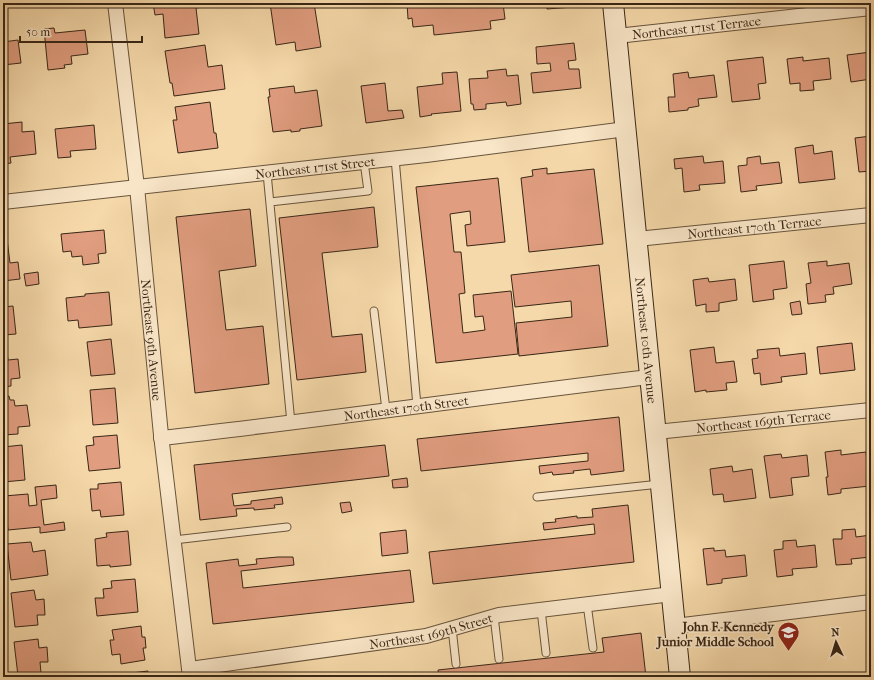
<svg xmlns="http://www.w3.org/2000/svg" width="874" height="680" font-family="'IM FELL French Canon',serif">
  <style>
    .building { fill: #e09d7f; stroke: #392717 }
    .lines { fill: none; stroke-linecap: round; stroke-linejoin: round }
    .lane-casing { stroke: #68543c; stroke-width: 9 }
    .street-casing { stroke: #68543c; stroke-width: 16 }
    .secondary-casing { stroke: #392717; stroke-width: 22 }
    .lane { stroke: #f9e6c8; stroke-width: 7 }
    .street { stroke: #f9e6c8; stroke-width: 14 }
    .secondary { stroke: #f9e6c8; stroke-width: 20 }
    .labels { text-anchor: middle; dominant-baseline: central; stroke-width: 3.5; stroke-linejoin: round; paint-order: stroke }
    .street-label { font-size: 13px; fill: #392717; stroke: #f9e6c8 }
    .poi-label { font-size: 13px; font-weight: bold; fill: #392717; stroke: #f9e6c8; text-anchor: end }
  </style>
  <rect width="100%" height="100%" fill="#f6d9aa"/>
  <filter id="stains"><feTurbulence type="fractalNoise" baseFrequency=".005" numOctaves="4"/><feColorMatrix values="0 0 0 0 .2 0 0 0 0 .09 0 0 0 0 .02 0 0 0 .5 -.17"/></filter>
  <radialGradient id="worn" r=".72"><stop offset=".6" stop-color="#630" stop-opacity="0"/><stop offset="1" stop-color="#630" stop-opacity=".3"/></radialGradient>
  <path class="building" d="M153 3H212V6L196 8 199 34 165 38 163 14 155 15Z
    M270 3H314L321 47 296 51 295 42 276 45Z
    M407 3H503L505 19 490 21 491 29 434 35 433 25 413 27 412 18 408 19Z
    M546 3H572L573 7 547 9Z
    M54 28 55 33 85 30 88 54 71 56 72 64 64 65 65 68 48 70 44 29Z
    M18 40 21 63 3 65V42Z
    M574 43 576 60 568 61 569 69H579L581 88 533 93 531 73 551 71 550 63 537 64 536 47Z
    M205 45 208 67 222 65 225 89 174 96 172 83H170L165 51Z
    M871 52V79L851 82 847 55Z
    M763 57 766 83 758 84 760 99 732 102 727 61Z
    M803 57V61L829 58 831 79 813 81 814 90 800 91V83L790 84 787 59Z
    M506 69 507 76 518 75 521 104 507 106 506 102 486 104V109L474 110 473 104H471L469 79 488 78 487 71Z
    M457 72 461 111 431 114 432 115 420 117 417 87 443 84 442 73Z
    M688 72 689 78 714 75 717 97 698 99 699 106 688 108V110L669 112 668 97H675L673 74Z
    M385 83 388 111 402 110 404 118 366 123 361 86Z
    M294 86 295 93 317 90 322 126 300 129V131L291 132V130L273 132 268 97H270L269 89Z
    M210 102 214 133H216L218 148 178 153 173 120H177L175 107Z
    M22 122V132L34 131 36 154 10 157 11 163 3 164V124Z
    M94 125 96 149 70 151 71 157 58 158 55 129Z
    M871 136V171L859 172 855 138Z
    M813 145 814 154 832 151 835 179 799 183 795 148Z
    M703 156 704 163 723 161 725 183 699 185 700 190 684 192 682 168 675 169 674 159Z
    M760 156 761 164 779 162 782 183 756 186 757 190 741 192 738 166 747 165V158Z
    M547 168V174L594 169 603 244 529 252 521 178 533 176 532 170Z
    M498 178 505 242 467 246 465 225 471 224 470 211 450 214 454 252H461L465 293 459 294 463 333 485 330 483 316 475 317 473 295 511 291 518 354 436 363 416 187Z
    M374 207 378 247 322 253 332 337 362 334 366 372 297 380 279 218Z
    M250 209 256 266 219 271 226 330 263 326 269 384 195 393 176 217Z
    M104 230 106 253 98 254 99 263 83 265 82 256 72 257 71 251 63 252 61 234Z
    M3 239H7L10 263 18 262 20 279 3 281Z
    M871 258V294L867 259Z
    M784 261 787 288 773 290 774 299 753 302 749 265Z
    M827 261V266L849 263 852 284 833 287 834 294 825 295 826 302 808 304 806 284 811 283 808 263Z
    M599 265 608 346 519 356 516 323 572 317 571 301 515 307 511 275Z
    M38 272 39 284 26 286 24 274Z
    M708 278 709 282 735 279 737 300 719 303V311L706 312V304L696 306 693 280Z
    M109 292 112 325 79 328 78 320 68 321 66 298 85 296V294Z
    M800 301 802 314 792 315 790 303Z
    M13 306 16 334 4 335V338H3V307Z
    M111 339 115 374 91 376 87 342Z
    M852 343 855 370 820 374 817 347Z
    M714 347 716 363 734 361 737 382 726 383 727 390 706 392V390L695 392 690 350Z
    M779 348 780 356 805 353 807 374 781 377 782 382 761 385 760 373 754 374 752 359 758 358 757 350Z
    M3 352H7L8 360 18 359 20 378 11 379V386L3 387Z
    M115 388 118 423 93 425 90 390Z
    M9 396 10 400H14L15 406 27 405 30 426 18 427V434L3 435V397Z
    M619 417 624 471 591 475 590 469 573 471 574 473 553 475 552 472 540 474 539 466 588 461V453L421 471 417 439Z
    M117 435 120 468 89 471 86 446 94 445 93 437Z
    M22 445 25 480 3 482V447Z
    M385 445 389 476 232 494 234 506 251 504V501L282 497 283 504 274 505 275 508 254 510V508L236 509 237 516 200 520 194 465Z
    M841 450V455L866 452 870 486 841 489V493L828 495 826 477H828L825 452Z
    M781 454 782 458 807 455 809 476 791 478 793 495 770 498 764 456Z
    M732 466 733 472 752 469 756 498 724 502 723 494 713 495 710 469Z
    M407 478 408 487 393 488 392 480Z
    M121 482 124 515 101 517 100 510 92 511 90 489H98V484Z
    M56 485 57 498 41 500 44 525 64 522 65 530 40 533V527L8 530 4 496 28 494 29 506 37 505 35 487Z
    M350 502 352 511 342 513 340 503Z
    M628 505 634 562 433 584 429 552 595 534 594 524 544 530 543 523 556 522 555 519 577 516V518L593 517 592 509Z
    M855 529 856 537 871 535V557L851 559 852 564 836 565 833 539H842V530Z
    M406 530 408 553 382 556 380 533Z
    M128 531 131 565 110 567V565L97 566 95 539 107 537 106 533Z
    M796 540 797 547 815 545 817 567 792 569 793 575 777 577 774 550 783 549V541Z
    M31 542 33 552 45 550 48 575 11 580 7 544Z
    M714 548V551L725 550 726 557 745 555 747 576 722 579V583L707 585 703 549Z
    M278 557H293L294 565 241 571 243 588 410 570 414 602 213 624 206 563 238 559 239 566 257 564 256 559Z
    M135 579 138 612 97 616 95 598H104L103 589 112 588 111 581Z
    M34 590 36 600 44 599 45 615H37L38 625 15 627 11 593Z
    M141 626 142 637H145L146 648H143L145 660 121 664 120 654 112 655 110 640H114L112 630Z
    M641 633 646 677H439L438 670 604 652 602 638Z
    M38 639 39 648 47 647 48 662H40L41 673 18 676 14 642Z
    M148 671V677H116L115 675Z
    M408 673V677H375Z"/>
  <g class="lines">
    <defs>
      <path id="lane" d="M395 158 417 406
        M267 173 291 423
        M270 202 368 191 364 162
        M374 311 386 410
        M537 497 660 484
        M174 540 287 527
        M587 604 593 648
        M541 610 546 653
        M494 616 499 659
        M452 628 456 664"/>
      <g id="street">
        <path id="s1" d="M115 3 137 187 161 435 190 677"/>
        <path id="s2" d="M617 36 871 8"/>
        <path id="s3" d="M3 202 426 155 626 129"/>
        <path id="s4" d="M637 239 871 215"/>
        <path id="s5" d="M656 432 871 410"/>
        <path id="s6" d="M161 438C324 420 487 396 650 377"/>
        <path d="M675 626 871 602"/>
        <path id="s7" d="M190 669 426 636 499 615 672 594"/>
      </g>
      <g id="secondary">
        <path id="s8" d="M613 3 680 677"/>
      </g>
    </defs>
    <use href="#lane" class="lane-casing"/>
    <use href="#street" class="street-casing"/>
    <use href="#secondary" class="secondary-casing"/>
    <use href="#lane" class="lane"/>
    <use href="#street" class="street"/>
    <use href="#secondary" class="secondary"/>
  </g>
  <defs>
    <symbol id="school-pin" viewBox="-11 -11 22 30"><path d="M0 17L-7.5 6A9.5 9.5 0 1 1 7.5 6Z" fill="#8f2418" stroke="#f9e6c8"/><path d="M0-5L7-2L0 1L-7-2ZM-4 1L0 2.5L4 1V4Q0 6-4 4Z" fill="#fff"/></symbol>
  </defs>
  <g fill-rule="evenodd">
    <use href="#school-pin" x="776" y="620" width="25" height="34"/>
  </g>
  <g class="labels">
    <g class="street-label">
      <text stroke="none"><textPath href="#s2" startOffset="80">Northeast 171st Terrace</textPath></text>
      <text stroke="none"><textPath href="#s3" startOffset="314">Northeast 171st Street</textPath></text>
      <text stroke="none"><textPath href="#s4" startOffset="118">Northeast 170th Terrace</textPath></text>
      <text stroke="none"><textPath href="#s1" startOffset="339">Northeast 9th Avenue</textPath></text>
      <text stroke="none"><textPath href="#s8" startOffset="339">Northeast 10th Avenue</textPath></text>
      <text stroke="none"><textPath href="#s6" startOffset="247">Northeast 170th Street</textPath></text>
      <text stroke="none"><textPath href="#s5" startOffset="108">Northeast 169th Terrace</textPath></text>
      <text stroke="none"><textPath href="#s7" startOffset="244">Northeast 169th Street</textPath></text>
    </g>
    <g class="poi-label">
      <text x="774" y="626">John F. Kennedy<tspan x="774" dy="15">Junior Middle School</tspan></text>
    </g>
  </g>
  <rect width="874" height="680" fill="none" stroke="#f6d9aa" stroke-width="16"/>
  <rect x="4" y="4" width="866" height="672" fill="none" stroke="#392717" stroke-width="2"/>
  <rect x="8" y="8" width="858" height="664" fill="none" stroke="#392717"/>
  <g transform="translate(836 642) rotate(356)" stroke="#f9e6c8" stroke-width="3" paint-order="stroke">
  <path d="M0-3L7 15L0 10L-7 15Z" fill="#392717"/>
  <text y="-6" font-size="11" font-weight="bold" text-anchor="middle" fill="#392717">N</text>
  </g>
  <path d="M20 36v6h122v-6" fill="none" stroke="#392717" stroke-width="2"/>
  <text x="26" y="36" font-size="12" fill="#392717" stroke="#f9e6c8" stroke-width="3" paint-order="stroke">50 m</text>
  <rect width="100%" height="100%" filter="url(#stains)"/>
  <rect width="100%" height="100%" fill="url(#worn)"/>
</svg>
